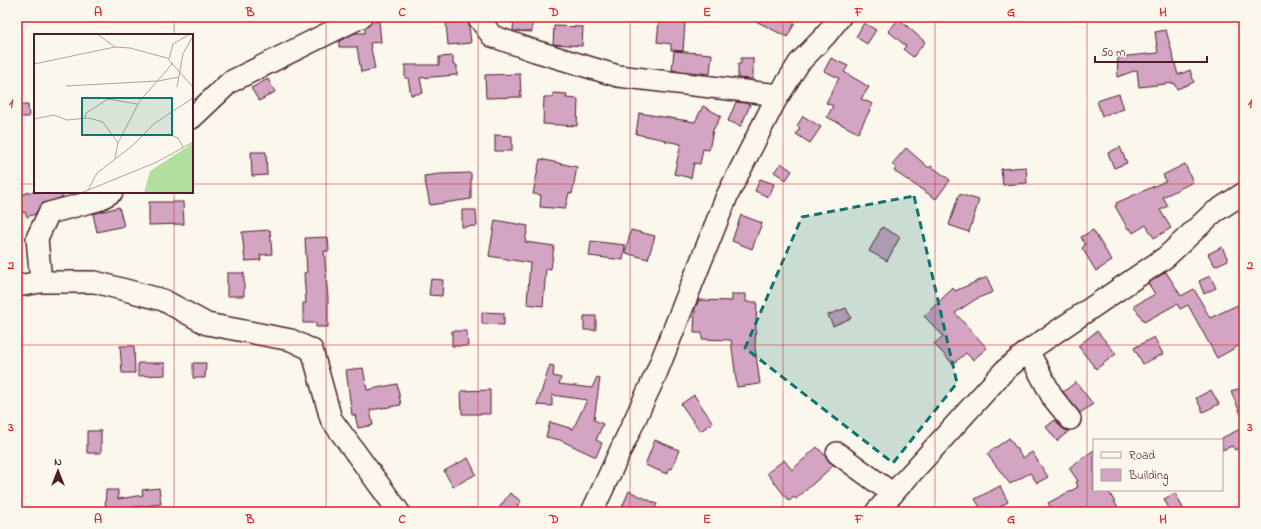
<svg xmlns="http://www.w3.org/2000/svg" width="1261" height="529" font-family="'Indie Flower',sans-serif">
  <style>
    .building { fill: #d4a4c3; stroke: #4a1f2b }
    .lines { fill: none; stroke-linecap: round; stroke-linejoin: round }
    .minor-casing { stroke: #4a1f2b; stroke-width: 24 }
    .minor { stroke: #fbf7ec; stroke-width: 21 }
    .marked { fill: #0f766e; fill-opacity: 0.2; stroke: #0f766e; stroke-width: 3; stroke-dasharray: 8 5; stroke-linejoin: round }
    .grid { fill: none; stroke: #d62828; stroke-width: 1; stroke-opacity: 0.55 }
    .inset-road { fill: none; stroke: #b4a19f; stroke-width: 1 }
    .view { fill: #0f766e; fill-opacity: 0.15; stroke: #0f766e; stroke-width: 2 }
    .inset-edge { fill: none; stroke: #4a1f2b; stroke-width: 2 }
    .neatline { fill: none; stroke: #d62828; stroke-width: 1.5 }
    .grid-label { font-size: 13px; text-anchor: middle; font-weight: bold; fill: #d62828 }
  </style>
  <rect width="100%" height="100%" fill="#fbf7ec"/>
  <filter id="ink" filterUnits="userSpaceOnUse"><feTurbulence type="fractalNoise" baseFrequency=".025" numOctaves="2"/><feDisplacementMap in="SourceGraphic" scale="8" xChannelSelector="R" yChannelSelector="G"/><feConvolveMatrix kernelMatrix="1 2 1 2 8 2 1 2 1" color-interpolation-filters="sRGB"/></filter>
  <g filter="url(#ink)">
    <path class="building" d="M514 17H532V32L513 31Z
      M748 17H784L795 23 787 37Z
      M899 19 925 42 913 57 903 49 906 46 888 31Z
      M379 21 381 42 370 43 375 69 361 72 357 47H339V41L355 33H365V29L372 22Z
      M467 21 469 25 471 43 448 45 446 23Z
      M659 21 685 23 683 51 671 50V44L657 42Z
      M864 23 876 30 867 44 856 37Z
      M554 26 583 27 582 46 553 44Z
      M1166 30 1178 75 1190 70 1194 82 1177 89 1174 83 1139 87 1137 70 1117 77 1118 57 1158 53 1155 32Z
      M674 51 712 54 710 74 672 70Z
      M453 56V65H457V75L420 78 423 93 411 95 408 78H405V65H439V57Z
      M741 58H753V79L738 78V64H741Z
      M831 58 848 66 844 72 869 87 861 99 873 104 858 133 827 117 833 106 826 103 839 78 824 71Z
      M520 74 521 97 486 98 485 75Z
      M268 79 275 92 259 101 251 88Z
      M553 93 567 94 566 98 578 99 577 126 543 124 544 97H553Z
      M1119 94 1124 109 1102 116 1097 101Z
      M736 102 745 103 750 105 741 126 728 121Z
      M17 105H28L29 117H17Z
      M703 106 721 116 713 130 709 150 703 149 700 164 694 163 691 178 674 174 681 144 665 141 666 140 636 134 639 113 695 122Z
      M803 116 821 127 810 143 796 134 800 128 797 126Z
      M495 135 512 136V151H495Z
      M1120 147 1127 163 1114 168 1108 153Z
      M906 148 929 168 931 166 950 180 936 199 894 171 896 168 892 164Z
      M251 152H266L267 175 252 176Z
      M540 159 577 167 572 194 569 193 565 209 540 207 541 195 533 194Z
      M781 163 792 171 786 180 774 172Z
      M1185 164 1193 182 1163 197 1168 206 1160 210 1171 228 1154 238 1146 225 1133 233 1130 228 1128 229 1115 206 1117 205 1116 203 1166 181 1163 175Z
      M1026 167 1027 183 1003 185 1001 169Z
      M471 173V199L430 205 424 176 440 174Z
      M760 179 774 184 769 197 755 191Z
      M29 192H60L63 197 42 204 35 214 27 217 25 212 22 213 17 202V197Z
      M959 194 979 200 969 232 949 225Z
      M149 202H183L184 224 149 225Z
      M119 207 124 226 97 232 93 214Z
      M462 210H476L477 226 462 227Z
      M741 215 762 223 752 249 732 241Z
      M495 220 528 226 525 242 554 246 551 269 546 268 543 306 527 304 530 263 489 256Z
      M882 227 900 237 887 261 869 251Z
      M270 230 272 254 260 255 261 260 245 261 242 232Z
      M631 230 655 236 648 259 625 253Z
      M1093 230 1112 261 1096 271 1082 248 1085 245 1081 237Z
      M328 237 329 251H324L328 298V327H316V323H303V303H306L304 273 307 272 305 238Z
      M591 241 625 245 623 260 589 256Z
      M1222 247 1228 260 1215 266 1208 254Z
      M1166 272 1181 296 1194 289 1210 318 1244 302V343L1217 358 1188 305 1180 309 1177 304 1144 322 1134 306 1155 294 1148 283Z
      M227 273H244V296H227Z
      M1210 276 1216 288 1204 294 1199 281Z
      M987 277 993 292 976 299 955 313 987 348 973 360 966 353 953 364 934 344 943 336 924 316 953 288 955 291Z
      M431 279 443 280 442 296 429 295Z
      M732 294H746V302H757L755 347 760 384 737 387 731 340 702 339V333H694L695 308 699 300 732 301Z
      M846 308 851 318 833 326 828 315Z
      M482 312 504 313V325L482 324Z
      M584 316H596V330H584Z
      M452 331H467L468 346H452Z
      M1097 331 1116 354 1096 369 1078 346Z
      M1154 337 1163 354 1143 364 1134 348Z
      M120 346H134L135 373H122Z
      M138 363H165V375L138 376Z
      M193 363H206L205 378H193Z
      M550 365 554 366 553 376 561 378 559 384 592 388 597 377 600 378 594 420 603 424 596 440 602 443 596 457 560 440 546 437 550 422 573 429 587 400 552 395V406L537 405Z
      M363 368 367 390 397 384 401 405 370 410 373 425 358 428 355 415H352L346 370Z
      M1076 382 1093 404 1080 413 1063 392Z
      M1244 386V421L1231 392Z
      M490 390V414H462L461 391Z
      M1211 390 1219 404 1203 412 1196 398Z
      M694 395 713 423 700 431 681 404Z
      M1055 420 1061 427 1065 430 1069 431 1057 441 1046 427Z
      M1244 427V446L1235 450 1232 446 1222 450V438Z
      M87 431H101V453H87Z
      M1009 438 1023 458 1032 452 1048 477 1037 483 1030 473 1010 484 987 454Z
      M655 440 679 450 672 469 670 468 667 474 645 465Z
      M817 447 834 465 796 499 794 497 789 501 767 473 784 460 792 470Z
      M1094 450V490H1108L1120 512H1053L1048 503 1078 487 1076 482 1078 481 1069 468Z
      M468 458 476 474 453 487 444 471Z
      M1000 486 1008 502 991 512H983L975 499Z
      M159 488 161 504 118 509V511H105L106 490H118V499L143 495 142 490Z
      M629 491 657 504 653 512H620Z
      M510 493 521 501 513 512H496Z
      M1175 493 1185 512H1171L1164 499Z"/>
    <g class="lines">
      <defs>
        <path id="minor" d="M478 17 492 36 535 51 618 76 779 95
          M192 118 230 82 361 17
          M41 282 37 238 49 213 98 200 112 192
          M17 286 41 282H95L163 300 207 324 291 340 312 350 331 419 399 512
          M1028 351 1053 398 1070 419
          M837 453 893 494
          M592 512 656 374 727 196 774 103 799 63 825 36 840 17
          M876 512 1004 371 1028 351 1166 257 1213 213 1244 193"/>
      </defs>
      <use href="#minor" class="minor-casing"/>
      <use href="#minor" class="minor"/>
    </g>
  </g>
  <path class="marked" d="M914 196 957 383 893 463 745 348 802 217Z"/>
  <path class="grid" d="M174 17V35M326 17V512M478 17V512M630 17V512M783 17V512M935 17V512M1087 17V512M17 184H35M192 184H1244M174 192V512M17 345H1244"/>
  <g transform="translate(34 34)">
    <rect width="159" height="159" fill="#fbf7ec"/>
    <path d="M159 109V159H110L116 137Z" fill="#b0df9e"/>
    <path class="inset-road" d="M63 0 81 13 96 14 133 24 159 53M135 25 139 10 156 0M0 30 81 13M32 52 124 47 145 43M143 53 149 20 159 2M51 84 52 79 74 65 103 70M0 85 20 81 33 86 55 84 69 88 84 109 81 124M134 100 144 104 149 113M84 109 105 68 139 29M54 156 63 139 98 112 121 89 159 64M47 159 123 128 159 108"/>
    <path class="view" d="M48 64H138V101H48Z"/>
    <rect width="159" height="159" class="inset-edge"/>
  </g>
  <rect width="1261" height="529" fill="none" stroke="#fbf7ec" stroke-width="44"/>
  <rect x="1093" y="439" width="130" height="52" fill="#fbf7ec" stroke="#b4a19f"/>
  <rect x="1101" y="452" width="20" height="6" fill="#fbf7ec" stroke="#b4a19f"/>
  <text x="1129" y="459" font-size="12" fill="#4a1f2b">Road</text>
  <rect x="1101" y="469" width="20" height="12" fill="#d4a4c3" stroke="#b4a19f"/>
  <text x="1129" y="479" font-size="12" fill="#4a1f2b">Building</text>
  <g transform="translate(58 471)" stroke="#fbf7ec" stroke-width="3" paint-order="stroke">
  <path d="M0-3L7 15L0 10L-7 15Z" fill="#4a1f2b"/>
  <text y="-6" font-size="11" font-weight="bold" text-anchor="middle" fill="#4a1f2b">N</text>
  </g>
  <path d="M1095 56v6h112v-6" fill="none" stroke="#4a1f2b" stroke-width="2"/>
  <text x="1101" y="56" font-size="12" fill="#4a1f2b" stroke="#fbf7ec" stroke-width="3" paint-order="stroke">50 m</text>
  <rect x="22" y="22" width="1217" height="485" class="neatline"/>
  <g class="grid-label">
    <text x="98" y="16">A</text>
    <text x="250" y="16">B</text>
    <text x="402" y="16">C</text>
    <text x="554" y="16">D</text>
    <text x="707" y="16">E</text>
    <text x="859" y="16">F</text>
    <text x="1011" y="16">G</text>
    <text x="1163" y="16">H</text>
    <text x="11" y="107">1</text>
    <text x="1250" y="107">1</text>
    <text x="11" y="269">2</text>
    <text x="1250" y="269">2</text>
    <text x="11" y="431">3</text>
    <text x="1250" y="431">3</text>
    <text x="98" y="523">A</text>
    <text x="250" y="523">B</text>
    <text x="402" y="523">C</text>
    <text x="554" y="523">D</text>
    <text x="707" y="523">E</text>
    <text x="859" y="523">F</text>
    <text x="1011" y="523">G</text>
    <text x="1163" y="523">H</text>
  </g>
</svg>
